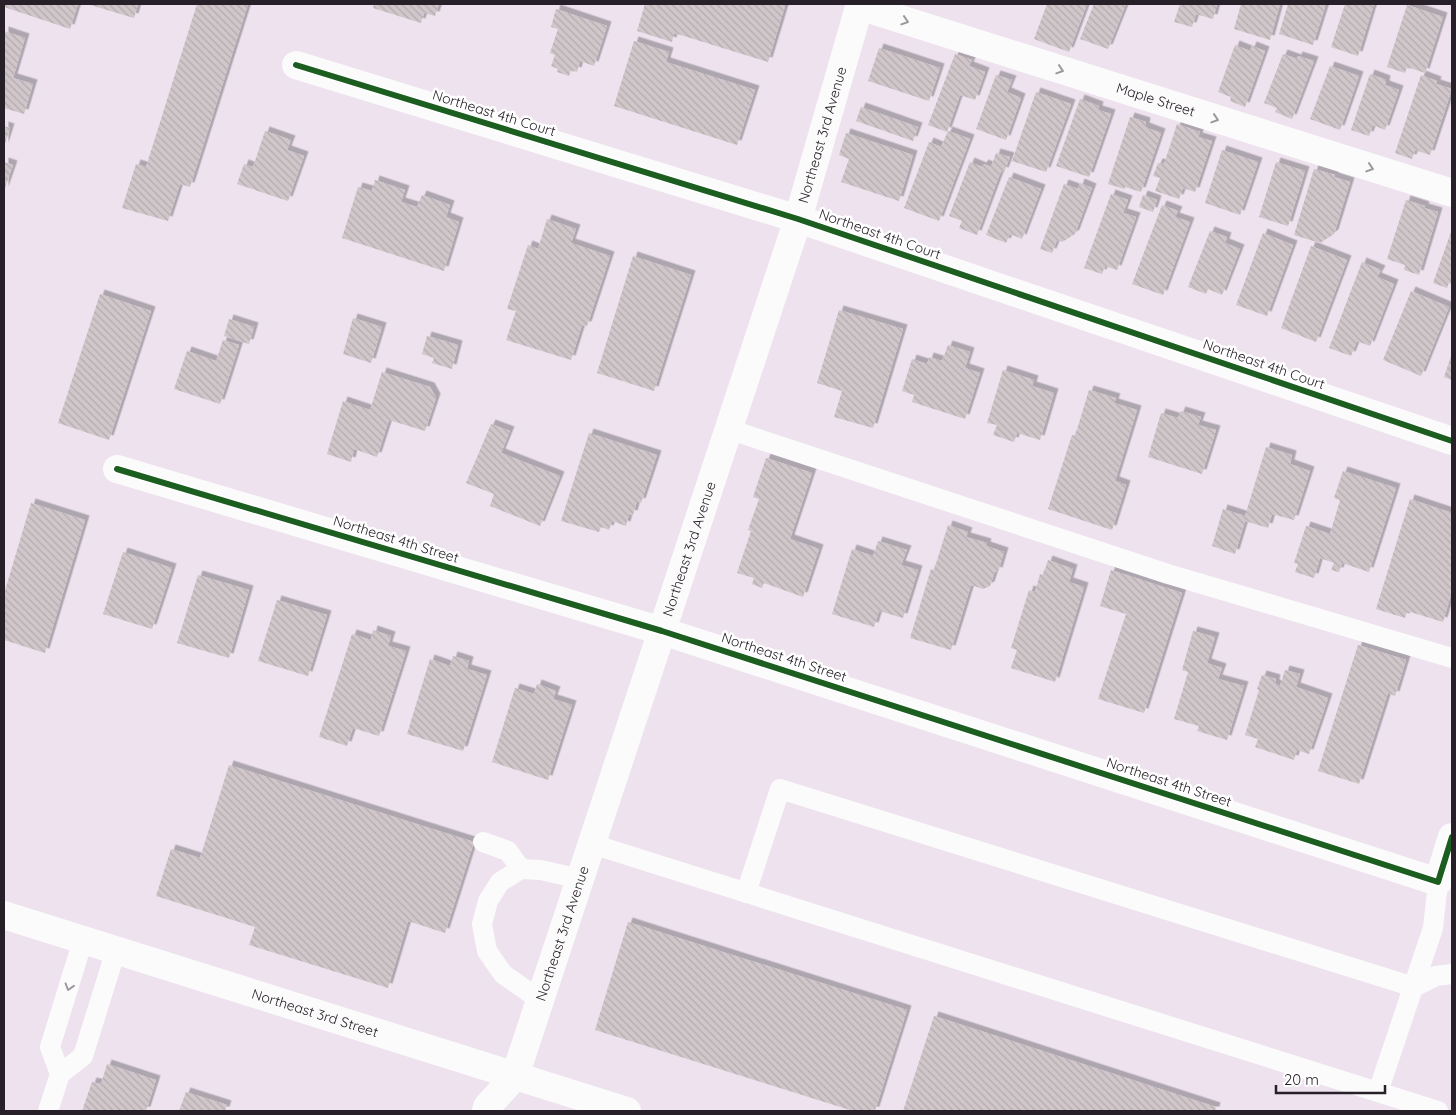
<svg xmlns="http://www.w3.org/2000/svg" width="1456" height="1115" font-family="Quicksand,sans-serif">
  <style>
    .building { fill: url(#building-back-hatch); filter: url(#shadow) }
    .lines { fill: none; stroke-linecap: round; stroke-linejoin: round }
    .lane { stroke: #fcfbfc; stroke-width: 20 }
    .street { stroke: #fcfbfc; stroke-width: 28 }
    .cycleway-casing { stroke: #fff; stroke-width: 9 }
    .cycleway { stroke: #1b5e20; stroke-width: 6 }
    .oneway { stroke: #9c989d }
    .labels { text-anchor: middle; dominant-baseline: central; stroke-width: 5; stroke-linejoin: round; paint-order: stroke }
    .street-label { font-size: 14px; fill: #272028; stroke: #fff }
  </style>
  <defs>
    <pattern id="building-back-hatch" width="6" height="6" patternUnits="userSpaceOnUse" patternTransform="scale(1.25)"><rect width="6" height="6" fill="#d1c7ca"/><path d="M-1 5l2 2M0 0l6 6M5-1l2 2" fill="none" stroke="#b3abae"/></pattern>
    <filter id="shadow"><feDropShadow dx="4.5" dy="-4.5" stdDeviation="0" flood-color="#0004"/></filter>
  </defs>
  <rect width="100%" height="100%" fill="#ede2ee"/>
  <path class="building" d="M4 4H78L70 29 4 7Z
    M87 4H138L134 18Z
    M197 4H248L190 187 180 184 168 221 122 208 136 164 146 167Z
    M374 4H439L435 16 424 13 421 23 373 8Z
    M645 4H778L785 6 768 62 674 33 672 42 637 31Z
    M1047 4H1087L1069 52 1034 39Z
    M1094 4H1126L1108 49 1080 39Z
    M1180 4H1217L1213 19 1196 14 1192 27 1174 22Z
    M1241 4H1280L1270 40 1234 29Z
    M1288 4H1326L1313 45 1279 34Z
    M1345 4H1374L1358 56 1331 47Z
    M1407 5 1443 17 1425 73 1407 67 1405 73 1387 67Z
    M556 9 607 26 594 66 580 61 577 72 571 70 569 76 557 72 558 69 551 66 555 55 550 53 558 29 551 27Z
    M4 31 25 38 13 78 33 84 24 114 4 108Z
    M634 41 669 52 666 62 755 90 737 145 614 106Z
    M1235 45 1250 51 1252 46 1265 51 1245 107 1230 101 1231 97 1218 92Z
    M879 48 940 68 929 101 868 81Z
    M955 54 972 60 969 66 985 72 975 100 960 95 947 132 928 125Z
    M1283 54 1297 59 1298 56 1314 61 1292 119 1275 112 1277 108 1264 103Z
    M1330 66 1359 76 1340 130 1310 119Z
    M1370 74 1386 80 1385 85 1399 90 1385 130 1373 125 1369 136 1351 130Z
    M996 75 1012 80 1007 92 1021 98 1006 140 976 129Z
    M1421 75 1437 81 1436 84 1452 89 1430 155 1415 150 1412 159 1395 153Z
    M1036 92 1071 104 1046 172 1012 161Z
    M1080 99 1099 106 1098 110 1111 114 1089 177 1056 166Z
    M861 107 918 127 913 141 856 121Z
    M1130 117 1146 122 1145 127 1161 133 1141 192 1125 187 1124 189 1108 184Z
    M1177 124 1200 132 1198 137 1212 141 1195 192 1183 188 1179 199 1155 191 1160 178 1153 176 1158 163 1164 164Z
    M4 126 10 128 4 147Z
    M265 131 291 140 287 150 304 156 288 201 237 184 244 164 253 167Z
    M948 131 970 139 939 221 904 208 929 142 941 147Z
    M846 133 913 155 899 201 841 182 849 159 839 155Z
    M1222 150 1258 162 1240 215 1205 203Z
    M996 153 1010 157 1004 172 1001 171 977 235 959 228 962 221 949 216 970 162 982 167 984 164 991 167Z
    M4 162 13 165 4 191Z
    M1276 162 1305 171 1288 226 1259 217Z
    M1314 169 1335 175 1334 177 1350 182 1334 234 1320 243 1294 235Z
    M1009 177 1041 189 1022 239 1010 234 1006 243 986 235Z
    M375 180 405 190 401 202 417 207 422 195 450 205 446 217 459 222 444 271 342 238 358 187 372 191Z
    M1080 183 1092 188 1075 234 1062 242 1057 240 1052 253 1040 249 1064 184 1078 189Z
    M1111 194 1128 200 1123 213 1136 217 1117 270 1105 266 1102 274 1084 268Z
    M1143 195 1157 200 1153 212 1139 207Z
    M1406 200 1425 206 1424 208 1438 212 1419 275 1404 270 1405 265 1387 259Z
    M1162 205 1178 211 1175 217 1190 222 1163 295 1132 284Z
    M547 219 576 229 571 243 610 256 587 326 582 325 571 360 506 340 516 311 507 309 528 245 538 249Z
    M1452 229V284L1449 283 1447 288 1433 283Z
    M1210 231 1227 237 1225 243 1240 249 1222 295 1208 289 1206 294 1188 287Z
    M1263 233 1293 245 1267 316 1236 305Z
    M1311 246 1347 260 1316 342 1281 328Z
    M633 256 691 275 654 391 597 373Z
    M1362 262 1381 270 1377 277 1394 284 1370 346 1357 341 1351 356 1329 348Z
    M1411 291 1449 307 1421 376 1383 360Z
    M100 294 151 311 109 440 58 423Z
    M839 310 903 329 873 428 834 417 842 391 817 383Z
    M353 318 382 327 371 363 343 354Z
    M229 319 254 327 249 344 224 336Z
    M427 336 458 345 452 369 432 363 434 358 422 354Z
    M223 340 239 345 220 404 174 389 187 351 216 361Z
    M948 345 970 352 965 368 980 373 965 419 912 402 914 395 902 391 912 359 927 364 929 357 942 361Z
    M1452 353V380L1444 377Z
    M1003 370 1034 380 1032 386 1054 393 1040 440 1017 433 1014 442 993 435 997 425 987 423Z
    M382 372 430 387 436 398 425 431 389 420 377 457 354 449 351 462 327 454 343 401 370 410Z
    M1089 390 1116 398 1114 403 1137 410 1115 481 1126 485 1112 530 1048 509 1072 435 1075 436Z
    M1181 411 1201 417 1198 425 1216 430 1202 474 1148 457 1161 413 1178 418Z
    M491 424 510 431 501 453 560 476 540 526 490 506 494 494 466 483Z
    M589 433 657 455 641 503 637 501 633 515 629 514 626 526 612 521 609 530 601 527 599 532 561 521Z
    M1266 447 1292 455 1290 464 1310 471 1294 520 1272 514 1268 528 1245 521 1235 554 1212 546 1223 509 1245 516Z
    M766 458 812 473 790 539 819 549 803 597 764 583 762 588 752 584 754 578 737 573 751 531 748 530 759 499 753 497Z
    M1343 471 1396 488 1369 572 1342 563 1339 572 1331 570 1334 563 1320 558 1314 578 1295 572 1298 564 1294 563 1306 526 1330 534 1340 500 1334 498Z
    M1410 499 1452 513V591L1443 622 1407 611 1405 618 1376 609Z
    M31 503 85 520 45 653 4 640V594Z
    M948 525 968 532 966 537 987 543 986 546 1004 552 998 572 995 571 990 586 983 589 971 585 951 650 910 638 931 569 934 570Z
    M878 541 907 550 901 565 918 570 903 618 879 611 874 627 832 614 852 549 873 556Z
    M123 552 172 568 152 629 103 614Z
    M1048 560 1073 569 1069 582 1084 587 1055 682 1011 668 1017 650 1011 648 1029 590 1035 592 1040 574 1043 575Z
    M1111 570 1182 593 1144 713 1098 699 1126 614 1100 606Z
    M198 575 249 590 229 658 177 643Z
    M277 600 327 615 308 676 258 661Z
    M373 630 391 636 388 646 406 651 379 736 353 728 347 746 319 737 352 634 371 640Z
    M1193 631 1215 637 1207 663 1222 668 1218 679 1244 686 1227 740 1197 731 1199 726 1174 719 1188 672 1182 670Z
    M1358 645 1406 660 1395 696 1388 693 1359 784 1318 771Z
    M453 656 469 661 467 669 487 675 463 751 407 734 430 659 450 666Z
    M1285 670 1300 674 1296 687 1328 698 1309 754 1297 750 1294 760 1255 747 1258 739 1245 735 1259 690 1257 689 1262 675 1276 679 1275 684 1280 686Z
    M537 684 556 691 553 699 572 705 548 780 492 762 515 688 534 694Z
    M229 765 474 842 445 933 408 921 388 988 249 945 255 927 156 896 171 849 200 858Z
    M628 922 907 1010 875 1111H853L595 1030Z
    M934 1016 1216 1107 1215 1111H903Z
    M107 1064 156 1080 146 1111H82L92 1082 101 1084Z
    M186 1092 227 1105 225 1111H179Z"/>
  <g class="lines">
    <path class="lane" d="M728 429 1168 574 1452 658
      M483 842 508 851 521 869
      M592 844 1438 1111
      M746 893 780 789 1414 987 1436 976 1452 974
      M83 940 50 1047 60 1074 83 1056 116 950
      M540 1000 503 974 487 951 482 924 488 901 500 882 521 869 541 870 580 879
      M1378 1092 1433 928 1438 882
      M48 1111 60 1074"/>
    <g class="street">
      <path id="s1" d="M859 6 1452 193"/>
      <path d="M296 65 798 219 1452 441"/>
      <path d="M117 469 662 631 1438 882 1452 837"/>
      <path id="s2" d="M4 915 627 1111"/>
      <path id="s3" d="M486 1111 487 1107 515 1076 798 219 860 4"/>
    </g>
    <defs>
      <path id="cycleway" d="M296 65 798 219 1452 441
        M117 469 662 631 1438 882 1452 837"/>
    </defs>
    <use href="#cycleway" class="cycleway-casing"/>
    <use href="#cycleway" class="cycleway"/>
  </g>
  <defs><path id="oneway-chevron" d="M-2-3.5L2.5 0L-2 3.5" fill="none" stroke-width="1.6" stroke-linecap="round" stroke-linejoin="round" transform="scale(1.25)"/></defs>
  <g class="oneway">
    <use href="#oneway-chevron" transform="translate(905 21) rotate(18)"/>
    <use href="#oneway-chevron" transform="translate(1060 70) rotate(18)"/>
    <use href="#oneway-chevron" transform="translate(1215 119) rotate(18)"/>
    <use href="#oneway-chevron" transform="translate(1370 168) rotate(18)"/>
    <use href="#oneway-chevron" transform="translate(69 987) rotate(107)"/>
  </g>
  <g class="labels">
    <g class="street-label">
      <text stroke="none"><textPath href="#s1" startOffset="311">Maple Street</textPath></text>
      <text transform="translate(494 113) rotate(17)">Northeast 4th Court</text>
      <text stroke="none"><textPath href="#s3" startOffset="1036">Northeast 3rd Avenue</textPath></text>
      <text transform="translate(880 234) rotate(19)">Northeast 4th Court</text>
      <text transform="translate(1264 364) rotate(19)">Northeast 4th Court</text>
      <text transform="translate(396 539) rotate(17)">Northeast 4th Street</text>
      <text stroke="none"><textPath href="#s3" startOffset="601">Northeast 3rd Avenue</textPath></text>
      <text transform="translate(784 657) rotate(18)">Northeast 4th Street</text>
      <text transform="translate(1169 782) rotate(18)">Northeast 4th Street</text>
      <text stroke="none"><textPath href="#s3" startOffset="196">Northeast 3rd Avenue</textPath></text>
      <text stroke="none"><textPath href="#s2" startOffset="326">Northeast 3rd Street</textPath></text>
    </g>
  </g>
  <rect width="1456" height="1115" fill="none" stroke="#272028" stroke-width="10"/>
  <path d="M1276 1085v8h109v-8" fill="none" stroke="#272028" stroke-width="2.5"/>
  <text x="1284" y="1085" font-size="15" fill="#272028" stroke="#ffffff" stroke-width="4" paint-order="stroke">20 m</text>
</svg>
